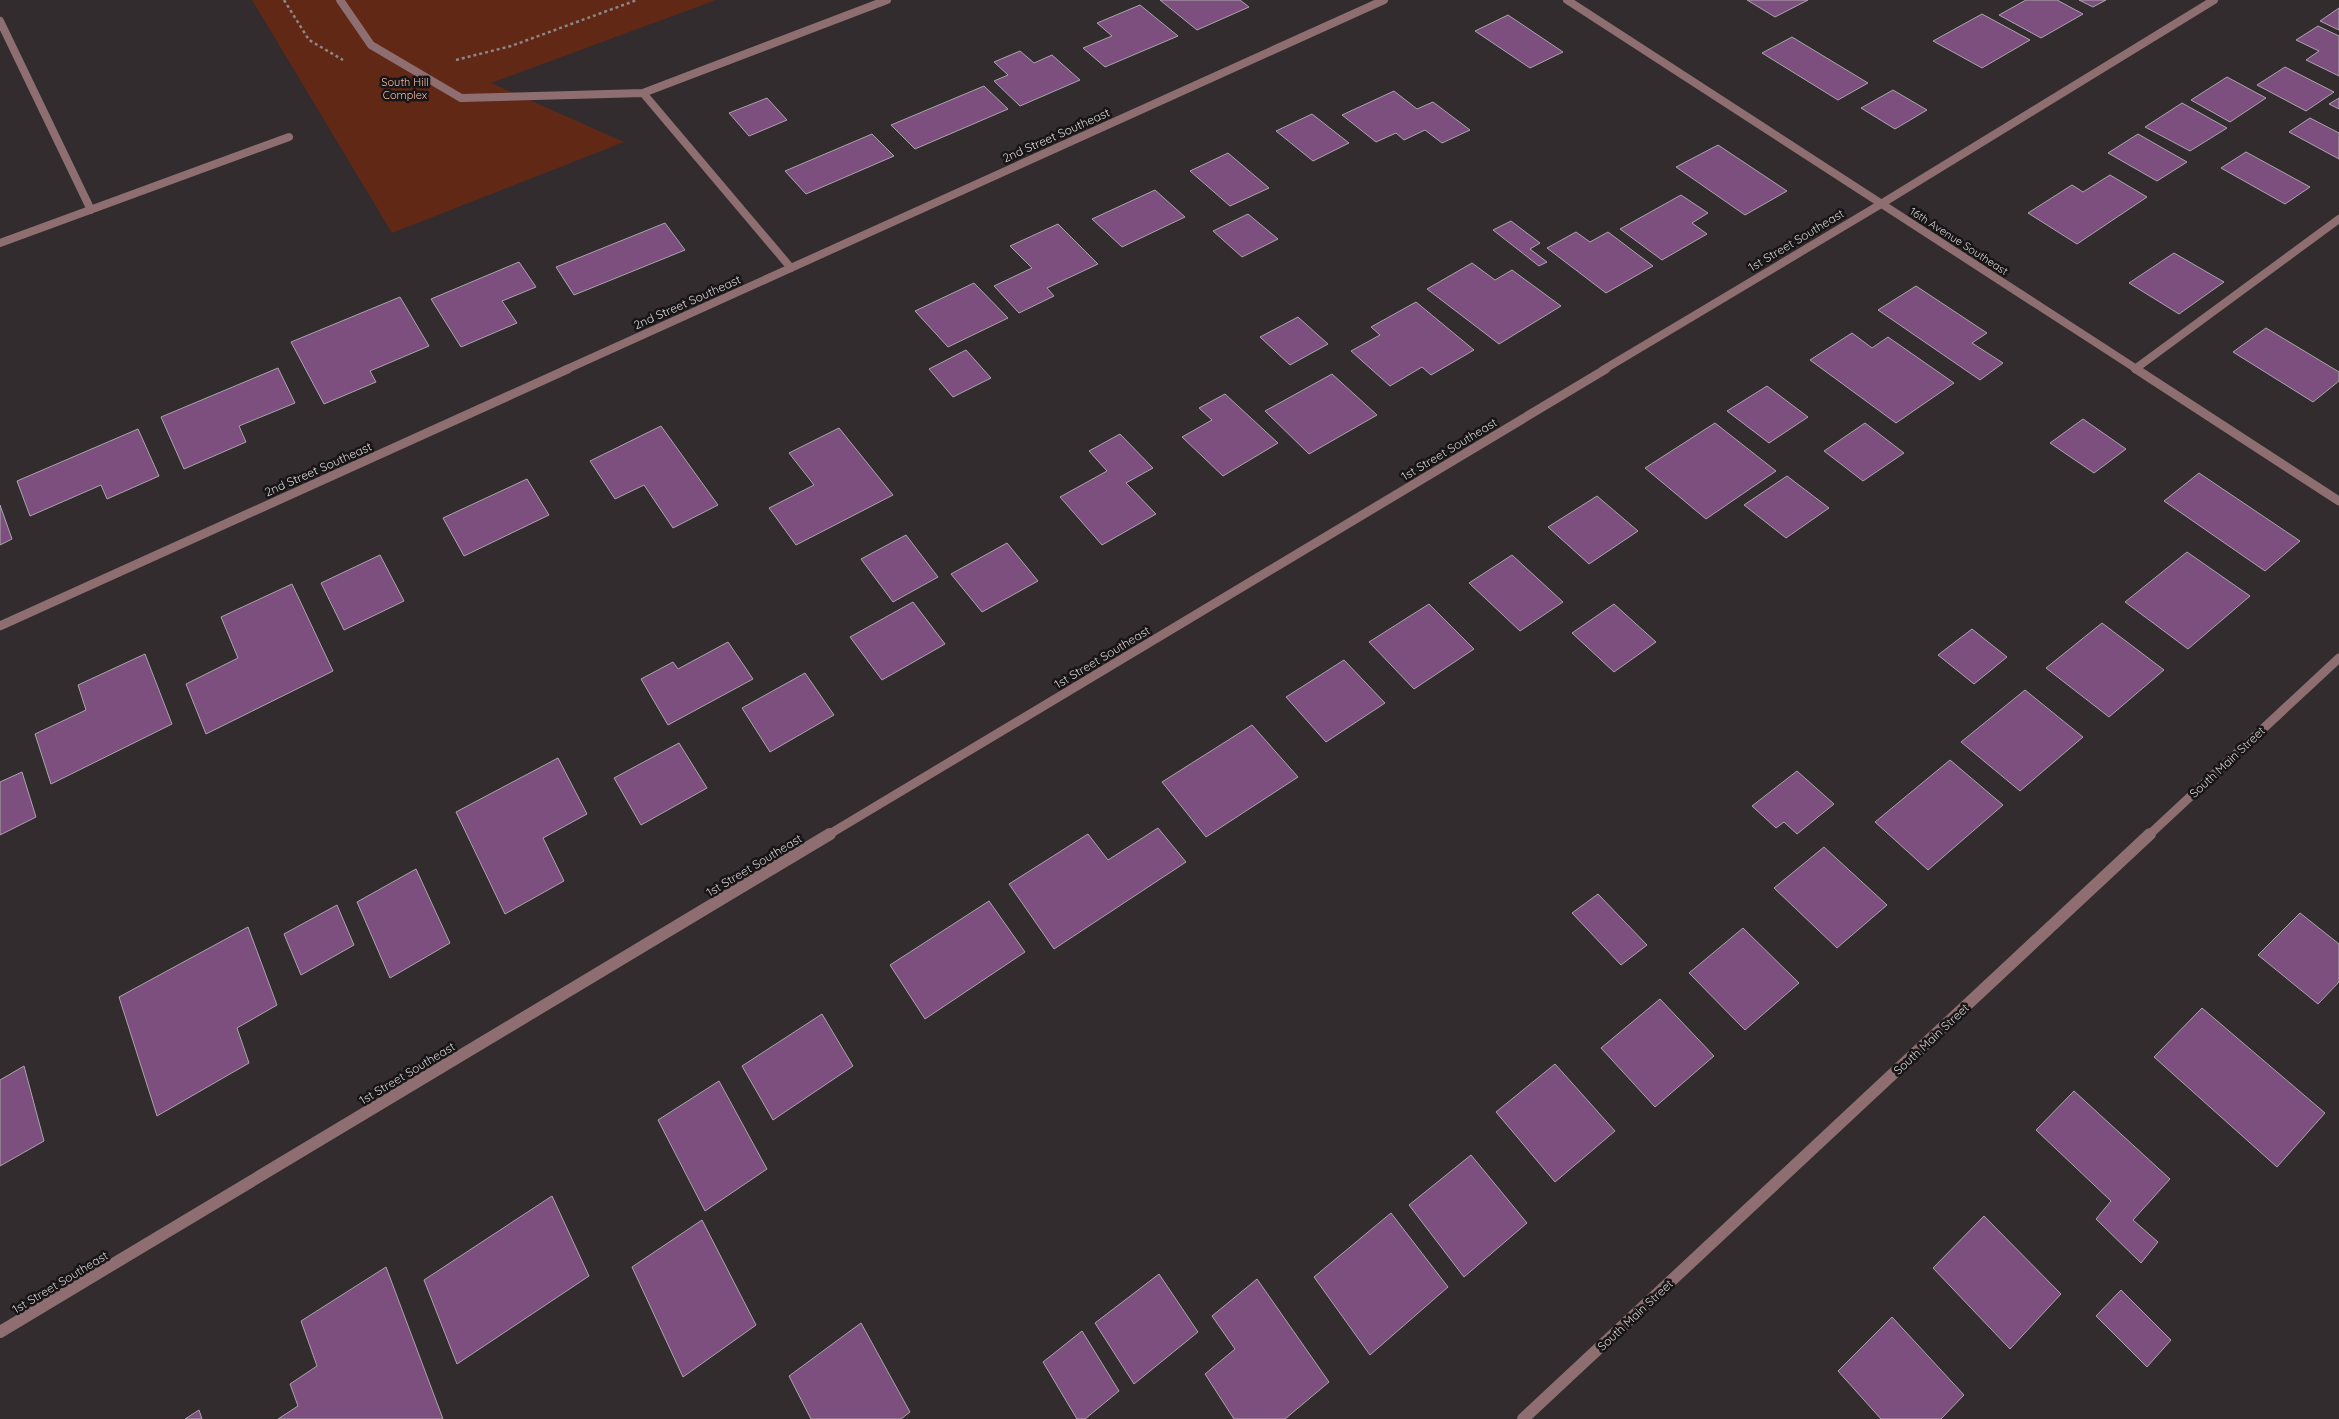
<svg xmlns="http://www.w3.org/2000/svg" width="2339" height="1419" font-family="Quicksand,sans-serif">
  <style>
    .green { fill: #612815 }
    .building { fill: #7c4f7f; stroke: #aba5ab }
    .lines { fill: none; stroke-linecap: round; stroke-linejoin: round }
    .path { stroke: #8c8789; stroke-width: 2.5; stroke-dasharray: 3 3; stroke-linecap: butt }
    .service { stroke: #8e6e70; stroke-width: 8 }
    .minor-far2 { stroke: #8e6e70; stroke-width: 8 }
    .minor-far1 { stroke: #8e6e70; stroke-width: 9 }
    .minor { stroke: #8e6e70; stroke-width: 12 }
    .tertiary-far1 { stroke: #8e6e70; stroke-width: 8 }
    .tertiary { stroke: #8e6e70; stroke-width: 9 }
    .labels { text-anchor: middle; dominant-baseline: central; stroke-width: 5; stroke-linejoin: round; paint-order: stroke }
    .far-park-label { font-size: 11px; fill: #f7bca9; stroke: #181516 }
    .far-street-label { font-size: 11px; fill: #d9d4d6; stroke: #181516 }
    .street-label { font-size: 12px; fill: #d9d4d6; stroke: #181516 }
  </style>
  <rect width="100%" height="100%" fill="#322c2e"/>
  <path class="green" d="M252 0H716L491 83 624 142 392 233Z"/>
  <path class="building" d="M1160 0H1240L1249 7 1197 30Z
    M1747 0H1808L1775 17Z
    M2026 0H2057L2083 14 2041 38 1999 15Z
    M2079 0H2106L2093 7Z
    M1140 5 1178 36 1105 67 1083 48 1112 36 1097 23Z
    M2339 8V30L2320 21Z
    M1982 14 2030 40 1982 68 1933 41Z
    M1508 15 1563 52 1530 68 1475 31Z
    M2318 26 2339 36V76L2306 60 2319 51 2296 40Z
    M1792 37 1868 83 1838 100 1762 53Z
    M1020 51 1034 63 1052 55 1080 80 1020 106 994 81 1008 75 994 62Z
    M2285 67 2334 92 2306 111 2257 85Z
    M2227 77 2266 98 2230 122 2191 100Z
    M984 86 1008 109 915 149 891 125Z
    M1893 90 1927 110 1895 129 1861 108Z
    M1394 91 1417 109 1433 102 1470 130 1442 143 1425 130 1404 140 1396 133 1376 142 1342 115Z
    M767 98 787 120 749 136 729 113Z
    M2339 98V109L2329 104Z
    M2182 103 2227 128 2190 151 2145 127Z
    M1312 114 1349 143 1313 161 1276 131Z
    M2310 118 2339 133V159L2289 132Z
    M872 134 894 156 806 194 785 171Z
    M2138 134 2187 162 2157 181 2108 153Z
    M1718 145 1787 191 1745 215 1676 167Z
    M2246 152 2310 187 2285 204 2221 168Z
    M1228 153 1269 188 1230 206 1190 171Z
    M2110 175 2147 197 2077 244 2028 213 2072 185 2083 192Z
    M1155 190 1185 217 1122 247 1092 219Z
    M1681 195 1708 213 1692 223 1707 234 1662 260 1620 229Z
    M1248 214 1278 239 1242 257 1213 231Z
    M1511 221 1540 243 1530 249 1547 262 1539 266 1493 230Z
    M665 223 685 250 574 295 556 267Z
    M1058 224 1098 264 1047 288 1054 296 1019 313 994 286 1032 268 1010 246Z
    M1576 232 1590 242 1608 232 1653 266 1606 293 1547 248Z
    M2174 253 2224 282 2179 314 2129 283Z
    M519 262 536 287 502 301 517 323 461 347 431 299Z
    M1472 263 1495 280 1512 270 1561 306 1499 344 1427 289Z
    M974 283 1008 318 948 347 915 311Z
    M1916 286 1987 333 1972 343 2003 363 1980 380 1878 310Z
    M400 297 429 346 370 371 376 382 324 404 291 342Z
    M1416 302 1474 350 1431 375 1422 367 1390 386 1351 351 1380 335 1371 327Z
    M1298 317 1328 344 1290 365 1260 337Z
    M2266 328 2339 372V381L2313 402 2233 352Z
    M1852 333 1872 348 1888 337 1954 383 1896 423 1810 360Z
    M966 350 991 378 953 397 929 369Z
    M278 368 295 403 239 426 246 442 184 469 161 417Z
    M1332 374 1377 415 1309 454 1265 411Z
    M1767 386 1808 417 1769 443 1727 411Z
    M1225 394 1278 443 1223 476 1182 437 1212 420 1199 408Z
    M2083 419 2126 449 2094 473 2050 443Z
    M1715 423 1776 471 1706 519 1645 468Z
    M1865 423 1904 453 1863 481 1824 451Z
    M661 426 718 505 673 528 644 485 615 499 590 461Z
    M839 428 893 495 796 545 769 508 814 485 789 453Z
    M138 429 159 476 107 499 101 485 30 516 17 481Z
    M1120 434 1153 468 1126 483 1156 514 1102 545 1060 497 1107 471 1089 451Z
    M2199 473 2300 541 2265 571 2164 501Z
    M1787 476 1829 508 1786 538 1744 505Z
    M527 479 549 515 464 556 443 518Z
    M1597 496 1638 531 1589 564 1548 527Z
    M0 505 12 539 0 545Z
    M906 535 938 577 893 602 861 559Z
    M1007 543 1038 581 982 612 951 574Z
    M2187 552 2250 596 2188 649 2125 602Z
    M380 555 404 601 344 630 321 583Z
    M1512 555 1563 602 1520 631 1469 583Z
    M292 584 333 671 206 734 186 684 238 658 221 617Z
    M913 602 945 644 882 680 850 637Z
    M1429 604 1474 649 1414 689 1369 642Z
    M1614 604 1656 642 1614 672 1572 633Z
    M2102 623 2164 670 2109 717 2046 668Z
    M1972 629 2007 657 1974 684 1938 655Z
    M728 642 753 679 668 725 641 679 673 662 678 669Z
    M145 654 172 724 51 784 35 734 86 710 78 685Z
    M1344 660 1385 703 1326 742 1286 697Z
    M805 673 834 715 770 752 742 708Z
    M2025 690 2083 737 2020 791 1961 742Z
    M1252 725 1298 777 1206 837 1162 782Z
    M679 743 707 788 641 825 614 778Z
    M558 758 587 814 543 838 564 881 505 914 456 812Z
    M1950 760 2003 805 1928 870 1875 822Z
    M1797 771 1834 804 1797 834 1784 822 1776 828 1752 806Z
    M22 772 36 817 0 835V782Z
    M1158 828 1186 862 1054 949 1009 884 1088 834 1108 860Z
    M1824 847 1887 905 1837 948 1774 888Z
    M416 869 450 943 390 978 357 902Z
    M1598 894 1647 945 1621 965 1572 913Z
    M989 901 1025 952 925 1019 890 965Z
    M337 905 354 945 301 975 284 934Z
    M2300 913 2339 944V982L2318 1004 2258 955Z
    M248 927 277 1005 237 1028 249 1063 157 1116 119 997Z
    M1743 928 1799 983 1745 1030 1689 973Z
    M1660 999 1714 1056 1655 1107 1601 1048Z
    M2202 1008 2325 1113 2277 1167 2154 1057Z
    M822 1014 853 1066 773 1120 742 1066Z
    M1555 1064 1615 1131 1555 1182 1496 1112Z
    M24 1066 44 1141 0 1166V1080Z
    M719 1081 767 1169 705 1211 658 1120Z
    M2074 1091 2170 1179 2133 1220 2158 1242 2141 1263 2096 1219 2111 1201 2036 1130Z
    M1471 1155 1527 1223 1464 1277 1409 1205Z
    M552 1196 589 1276 457 1364 424 1280Z
    M1391 1213 1448 1287 1370 1355 1314 1277Z
    M1984 1216 2061 1294 2010 1349 1933 1268Z
    M702 1220 756 1325 683 1377 632 1267Z
    M386 1267 443 1419H278L298 1406 290 1384 317 1366 301 1321Z
    M1159 1274 1198 1332 1134 1384 1095 1323Z
    M1257 1279 1329 1382 1285 1419H1234L1205 1374 1235 1349 1212 1316Z
    M2121 1290 2171 1340 2147 1367 2096 1316Z
    M1892 1317 1964 1395 1941 1419H1881L1838 1371Z
    M861 1323 910 1412 901 1419H811L789 1376Z
    M1082 1331 1119 1391 1085 1419H1077L1043 1362Z
    M199 1410 202 1419H185Z"/>
  <g class="lines">
    <path class="path" d="M284 0 309 40 343 60
      M456 60 511 46 637 0"/>
    <path class="service" d="M340 0 371 45 461 98 643 93
      M0 21 91 210
      M0 243 289 137
      M791 268 643 93 887 0
      M2135 369 2339 219"/>
    <path class="minor-far2" d="M1603 370 1881 204 2214 0"/>
    <path class="minor-far1" d="M828 835 1606 369
      M2149 835 2339 658"/>
    <path class="minor" d="M0 1332 830 834
      M1523 1419 2150 834"/>
    <path class="tertiary-far1" d="M1567 0 2138 370
      M565 370 1384 0"/>
    <path class="tertiary" d="M2136 369 2339 501
      M0 626 568 369"/>
  </g>
  <g class="labels">
    <g class="far-park-label">
      <text x="405" y="82">South Hill<tspan x="405" dy="13">Complex</tspan></text>
    </g>
    <g class="far-street-label">
      <text transform="translate(1959 241) rotate(33)">16th Avenue Southeast</text>
    </g>
    <g class="street-label">
      <text transform="translate(1056 135) rotate(-24)">2nd Street Southeast</text>
      <text transform="translate(1796 240) rotate(-31)">1st Street Southeast</text>
      <text transform="translate(687 302) rotate(-24)">2nd Street Southeast</text>
      <text transform="translate(1449 449) rotate(-31)">1st Street Southeast</text>
      <text transform="translate(318 469) rotate(-24)">2nd Street Southeast</text>
      <text transform="translate(1102 657) rotate(-31)">1st Street Southeast</text>
      <text transform="translate(2227 762) rotate(-43)">South Main Street</text>
      <text transform="translate(754 865) rotate(-31)">1st Street Southeast</text>
      <text transform="translate(1931 1039) rotate(-43)">South Main Street</text>
      <text transform="translate(407 1073) rotate(-31)">1st Street Southeast</text>
      <text transform="translate(60 1282) rotate(-31)">1st Street Southeast</text>
      <text transform="translate(1635 1315) rotate(-43)">South Main Street</text>
    </g>
  </g>
</svg>
